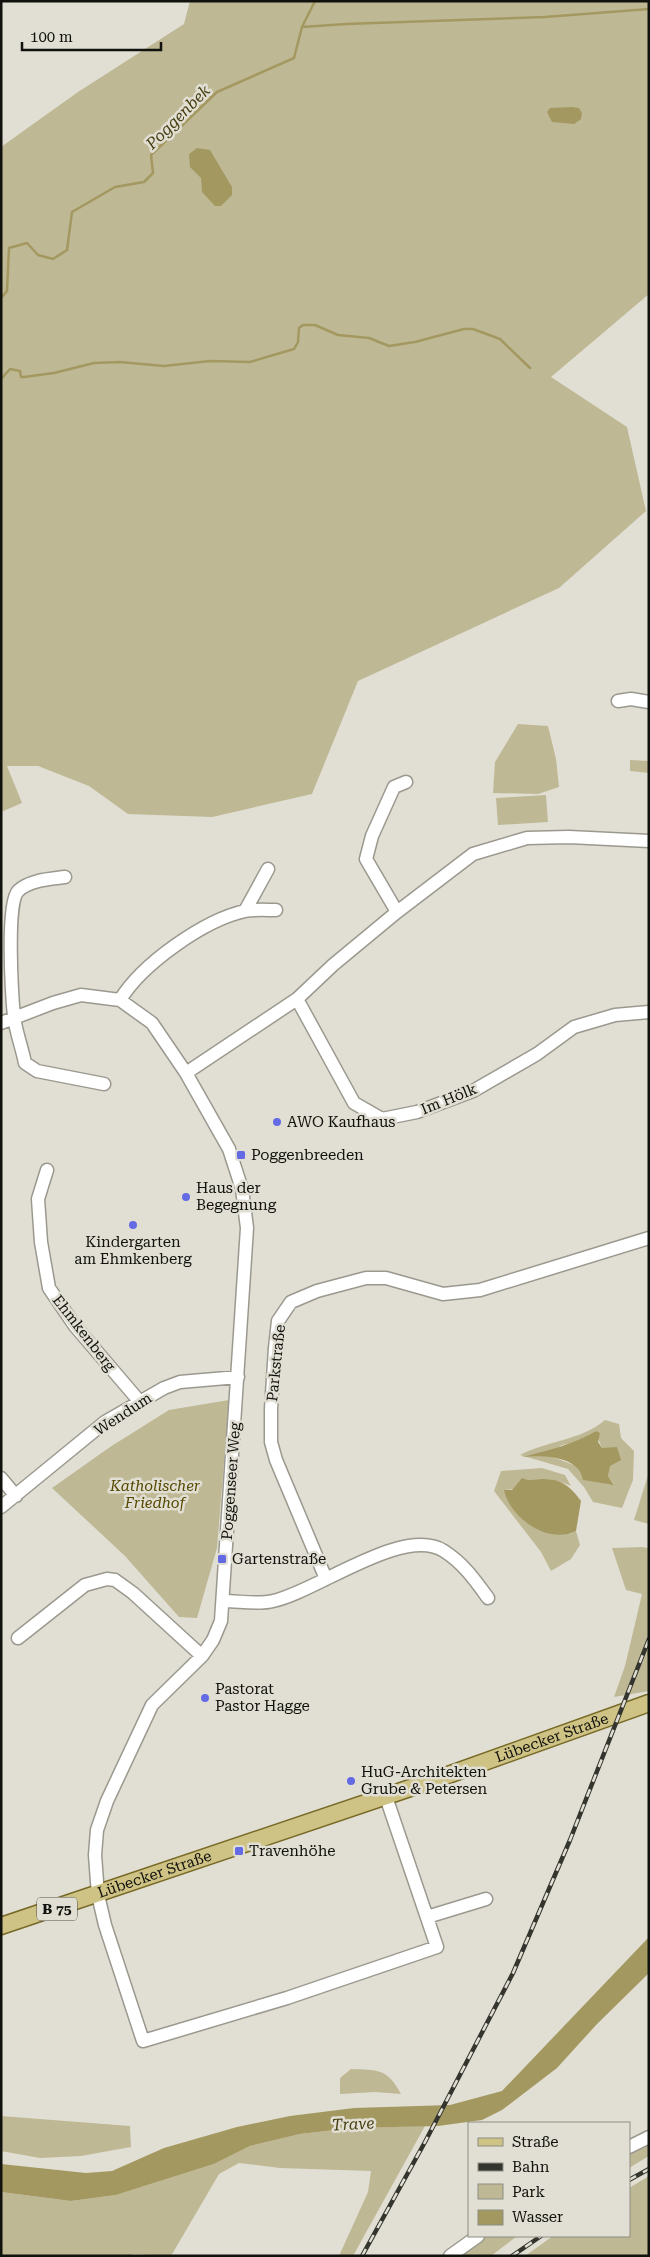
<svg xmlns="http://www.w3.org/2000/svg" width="650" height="2257" font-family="'Roboto Serif',serif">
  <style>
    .green { fill: #bfb895; fill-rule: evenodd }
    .water { fill: #a49861 }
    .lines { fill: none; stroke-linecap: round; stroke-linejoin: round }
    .stream { stroke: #a49861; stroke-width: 2.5 }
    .minor-casing { stroke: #9b998f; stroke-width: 15 }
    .major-casing { stroke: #776926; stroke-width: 19 }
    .minor { stroke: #fff; stroke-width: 12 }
    .major { stroke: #cec285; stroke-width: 16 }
    .rail-casing { stroke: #35352f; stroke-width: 4.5 }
    .rail { stroke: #e1dfd3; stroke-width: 2.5; stroke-dasharray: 8; stroke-linecap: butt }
    .poi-dot { fill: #646ae3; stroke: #e1dfd3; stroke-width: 2 }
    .labels { text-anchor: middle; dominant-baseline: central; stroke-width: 5; stroke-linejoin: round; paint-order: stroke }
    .shield { fill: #e1dfd3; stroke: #4f4f48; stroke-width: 1 }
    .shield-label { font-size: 14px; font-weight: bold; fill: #11110d }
    .street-label { font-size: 15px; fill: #11110d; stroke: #e1dfd3 }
    .poi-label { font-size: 15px; fill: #11110d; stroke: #e1dfd3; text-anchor: start }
    .park-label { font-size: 15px; font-style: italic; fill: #564800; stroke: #e1dfd3 }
    .water-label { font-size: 16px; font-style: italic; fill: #463d10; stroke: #e1dfd3 }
  </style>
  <rect width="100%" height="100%" fill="#e1dfd3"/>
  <path class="green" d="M190 1H649V294L551 377 627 427 646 511 559 588 358 681 312 794 212 817 128 814 89 786 38 766H7L22 803 1 812V147L78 92 184 24Z
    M518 724 548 726 556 759 559 787 538 794 493 793 495 762Z
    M630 760 649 761V773L630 771Z
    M546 795 548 822 498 825 496 798Z
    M229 1400 217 1548 197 1618 179 1617 125 1556 52 1488 110 1447 169 1410Z
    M605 1420 619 1424 621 1438 634 1451 633 1480 622 1508 593 1502 584 1487 568 1469 520 1455C549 1440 580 1441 605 1420ZM596 1431C599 1447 611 1459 608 1476L614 1484 582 1474 576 1466 548 1455 526 1456 555 1450 562 1445 574 1443Z
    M542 1468 565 1475 571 1486C557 1480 542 1476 528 1482 519 1486 514 1490 505 1490L570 1534 576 1531 580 1545 571 1559 551 1571 541 1552 494 1491 501 1471Z
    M649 1472V1524L634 1520Z
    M641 1547 649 1548V1691L614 1697 625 1666 642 1594 626 1590 612 1548Z
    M351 2069C378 2070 387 2068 401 2094L375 2092 340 2094V2078Z
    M1 2116 130 2126 131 2147 81 2156 40 2158 1 2151Z
    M425 2126 353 2256H339L368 2192 371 2171 280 2168 239 2163 219 2174 171 2256 133 2254 130 2256H1V2192L71 2201 116 2195 214 2164 250 2146 300 2134 352 2128Z
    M649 2143V2156L629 2168V2152Z
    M649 2176V2256H525L553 2236H629V2188Z
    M485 2236H517L491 2256H458Z"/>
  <path class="water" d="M572 107 579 108 582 113 581 119 574 124 552 122 547 112 550 108Z
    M197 148 210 150 232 187V195L221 206H215L202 192 201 178 190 167 189 154Z
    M596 1431 600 1433 598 1442 602 1448 617 1447 621 1460 610 1466 608 1476 614 1485 583 1480C579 1455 541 1455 522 1457 549 1450 572 1445 596 1431Z
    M522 1478C531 1482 533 1479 542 1479 561 1478 571 1487 581 1501L576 1531C548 1545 510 1518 504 1490H512Z
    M649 1937V1973L597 2024 557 2068 502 2110 482 2120 438 2126 352 2128 300 2134 250 2146 214 2164 116 2195 71 2201 1 2192V2164L86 2173 112 2171 164 2148 237 2127 290 2116 354 2108 450 2105 502 2091Z"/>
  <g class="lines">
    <path class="stream" d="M302 27 346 24 545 17 649 9
      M1 298 7 291 9 248 27 243 38 255 53 259 67 250 72 212 115 187 144 182 153 173 151 155 217 92 294 58 302 27 315 1
      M1 379 10 369 20 371 21 377H24L54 373 94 363 120 362 164 366 210 361 250 362 294 349 298 342 299 328 303 325H315L338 335 369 338 389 346 415 342 464 329H473L500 339 530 368"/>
    <defs>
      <path id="minor" d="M618 701 631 699 649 702
        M65 877C50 879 29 880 18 891 6 904 12 996 14 1017 16 1032 22 1048 25 1063L37 1071 104 1084
        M245 911 268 869
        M397 912 366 859 372 836 394 787 406 782
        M297 999 354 1103 382 1119 417 1112 473 1091 537 1054 574 1027 615 1015 649 1012
        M120 1000C142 964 204 920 245 911 255 909 266 910 276 910
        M1 1023 53 1003 81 995 120 1000 152 1023 186 1073 229 1149 242 1189 247 1228 221 1621 213 1640 202 1656 152 1705 107 1801 97 1830 95 1855 98 1895 105 1925 143 2041 287 1998 437 1947 386 1797
        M186 1073 297 999 333 965 397 912 473 854 527 838 569 837 649 841
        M47 1170 38 1199 41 1242 49 1288 75 1326 140 1402
        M1 1478 16 1496
        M1 1507 105 1422 164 1388 180 1382 238 1377
        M326 1579 276 1460 271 1442V1409L275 1348 278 1321 291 1302 317 1291 366 1278H386L443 1294 480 1290 649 1238
        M224 1601C239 1601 258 1605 273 1601 316 1592 403 1525 444 1551 463 1563 475 1580 488 1598
        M18 1638 85 1585 107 1579 115 1580 133 1593 202 1656
        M427 1917 486 1899
        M629 2147 649 2137
        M450 2256 478 2236"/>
      <g id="major">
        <path id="s1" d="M1 1926 434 1780 649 1703"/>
      </g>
    </defs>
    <use href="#minor" class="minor-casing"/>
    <use href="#major" class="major-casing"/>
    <use href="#minor" class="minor"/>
    <use href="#major" class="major"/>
    <defs>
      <path id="rail" d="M629 2180 649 2169
        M362 2256 425 2142 513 1973 570 1840 649 1639
        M512 2256 541 2236"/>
    </defs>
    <use href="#rail" class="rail-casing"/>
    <use href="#rail" class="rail"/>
  </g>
  <g class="poi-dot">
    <circle cx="277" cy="1122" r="5"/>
    <rect x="236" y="1150" width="10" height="10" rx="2.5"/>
    <circle cx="186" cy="1197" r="5"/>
    <circle cx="133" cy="1225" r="5"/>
    <rect x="217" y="1554" width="10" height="10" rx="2.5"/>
    <circle cx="205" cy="1698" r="5"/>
    <circle cx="351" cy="1781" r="5"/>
    <rect x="234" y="1846" width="10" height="10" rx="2.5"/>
  </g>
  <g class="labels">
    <rect class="shield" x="37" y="1897.5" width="40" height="23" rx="4"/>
    <g class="shield-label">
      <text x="57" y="1909">B 75</text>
    </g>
    <g class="street-label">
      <text transform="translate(449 1099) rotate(-22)">Im Hölk</text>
      <text transform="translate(84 1333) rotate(52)">Ehmkenberg</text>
      <text transform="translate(276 1363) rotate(-84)">Parkstraße</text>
      <text transform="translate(123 1414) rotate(-33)">Wendum</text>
      <text transform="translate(231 1481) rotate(-86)">Poggenseer Weg</text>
      <text stroke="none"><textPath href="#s1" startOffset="582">Lübecker Straße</textPath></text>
      <text stroke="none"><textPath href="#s1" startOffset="162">Lübecker Straße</textPath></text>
    </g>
    <g class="poi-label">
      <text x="287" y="1122">AWO Kaufhaus</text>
      <text x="251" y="1155">Poggenbreeden</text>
      <text x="196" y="1188">Haus der<tspan x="196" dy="17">Begegnung</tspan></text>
      <text x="133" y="1242" text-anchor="middle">Kindergarten<tspan x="133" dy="17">am Ehmkenberg</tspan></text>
      <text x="232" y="1559">Gartenstraße</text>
      <text x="215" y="1689">Pastorat<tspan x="215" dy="17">Pastor Hagge</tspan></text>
      <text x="361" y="1772">HuG-Architekten<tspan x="361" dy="17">Grube &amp; Petersen</tspan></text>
      <text x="249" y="1851">Travenhöhe</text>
    </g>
    <g class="park-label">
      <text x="155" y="1486">Katholischer<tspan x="155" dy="17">Friedhof</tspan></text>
    </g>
    <g class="water-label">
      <text transform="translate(178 117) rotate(-45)">Poggenbek</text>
      <text transform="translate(353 2124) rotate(-3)">Trave</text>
    </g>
  </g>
  <rect width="650" height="2257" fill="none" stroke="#11110d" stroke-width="5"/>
  <rect x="468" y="2122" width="162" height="115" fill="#e1dfd3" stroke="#8e8d84"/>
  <rect x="478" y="2138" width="25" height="8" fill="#cec285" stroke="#8e8d84"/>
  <text x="512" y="2147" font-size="15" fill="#11110d">Straße</text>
  <rect x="478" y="2163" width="25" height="8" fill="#35352f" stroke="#8e8d84"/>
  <text x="512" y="2172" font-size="15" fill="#11110d">Bahn</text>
  <rect x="478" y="2184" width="25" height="15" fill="#bfb895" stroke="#8e8d84"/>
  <text x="512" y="2197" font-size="15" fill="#11110d">Park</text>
  <rect x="478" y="2210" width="25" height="15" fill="#a49861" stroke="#8e8d84"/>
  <text x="512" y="2222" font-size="15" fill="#11110d">Wasser</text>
  <path d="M22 42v8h139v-8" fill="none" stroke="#11110d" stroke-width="2.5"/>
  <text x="30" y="42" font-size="15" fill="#11110d" stroke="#e1dfd3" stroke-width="4" paint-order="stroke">100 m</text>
</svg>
